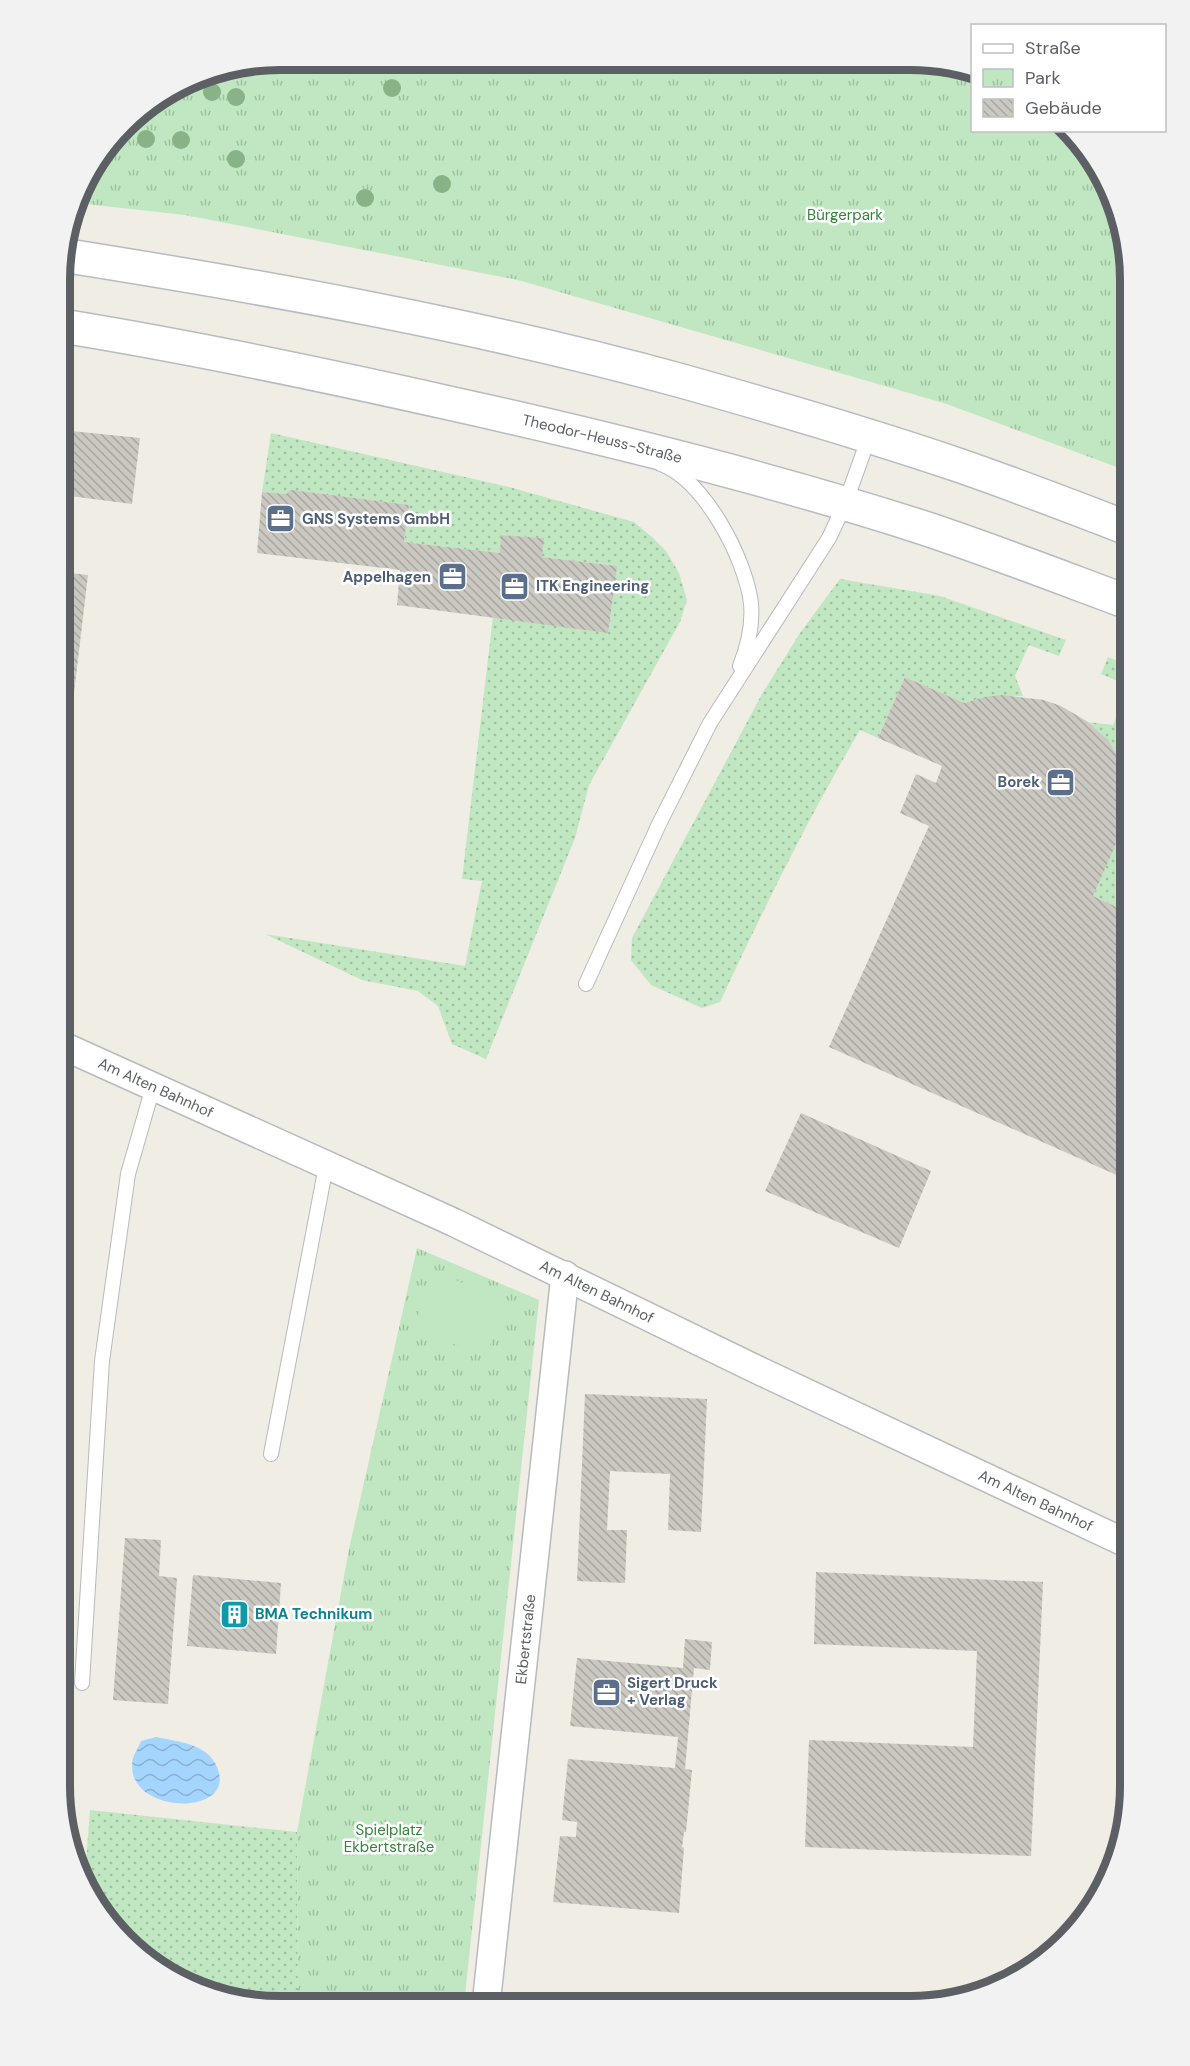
<svg xmlns="http://www.w3.org/2000/svg" width="1190" height="2066" font-family="'DM Sans',sans-serif">
  <style>
    .grass { fill: url(#grass-dots) }
    .park { fill: url(#park-tufts) }
    .pitch { fill: #c0e7c1 }
    .water { fill: url(#water-waves) }
    .building { fill: url(#building-back-hatch) }
    .lines { fill: none; stroke-linecap: round; stroke-linejoin: round }
    .service-casing { stroke: #b7babe; stroke-width: 16 }
    .minor-casing { stroke: #b7babe; stroke-width: 30 }
    .secondary-casing { stroke: #b8bbc0; stroke-width: 36 }
    .service { stroke: #fff; stroke-width: 14 }
    .minor { stroke: #fff; stroke-width: 27 }
    .secondary { stroke: #fff; stroke-width: 33 }
    .tree { fill: #88b386 }
    .labels { text-anchor: middle; dominant-baseline: central; stroke-width: 5; stroke-linejoin: round; paint-order: stroke }
    .park-label { font-size: 15px; fill: #34843a; stroke: #fff }
    .street-label { font-size: 15px; fill: #5c6065; stroke: #fff }
    .service-label { font-size: 15px; font-weight: bold; fill: #4e5e75; stroke: #fff; text-anchor: start }
    .culture-label { font-size: 15px; font-weight: bold; fill: #0d838f; stroke: #fff; text-anchor: start }
    .rim { fill: none; stroke: #5c6065; stroke-width: 8 }
  </style>
  <defs>
    <pattern id="grass-dots" width="8" height="8" patternUnits="userSpaceOnUse" patternTransform="scale(1.5)"><rect width="8" height="8" fill="#c0e7c1"/><path d="M2 2h.1M6 6h.1" fill="none" stroke="#9fbfa0" stroke-width="1.8" stroke-linecap="round"/></pattern>
    <pattern id="park-tufts" width="24" height="20" patternUnits="userSpaceOnUse" patternTransform="scale(1.5)"><rect width="24" height="20" fill="#c0e7c1"/><path d="M3 7l-1-3M5 7V3M7 7l1-3M15 17l-1-3M17 17v-4M19 17l1-3" fill="none" stroke="#9fbfa0"/></pattern>
    <pattern id="water-waves" width="16" height="10" patternUnits="userSpaceOnUse" patternTransform="scale(1.5)"><rect width="16" height="10" fill="#a4d5ff"/><path d="M0 5q4-4 8 0t8 0" fill="none" stroke="#89b0d2"/></pattern>
    <pattern id="building-back-hatch" width="6" height="6" patternUnits="userSpaceOnUse" patternTransform="scale(1.5)"><rect width="6" height="6" fill="#cac8c1"/><path d="M-1 5l2 2M0 0l6 6M5-1l2 2" fill="none" stroke="#a7a6a0"/></pattern>
  </defs>
  <rect width="100%" height="100%" fill="#efede4"/>
  <path class="grass" d="M271 433 509 487 634 522 653 538 666 551 679 573 687 600 680 622 589 785 575 838 486 1059 452 1044 438 1006 418 991 362 980 265 934 465 966 482 881 462 879 493 617 617 566 542 557 543 538 502 535 500 553 404 542 409 505 291 491 286 494 262 492Z
    M840 579 940 596 1066 640 1059 656 1029 645 1015 676 1023 696 984 697 964 703 905 677 878 738 860 730C808 818 763 910 720 1002L702 1008 651 985 631 960 632 938 762 694 800 633Z
    M1108 657 1130 666V777L1108 741 1088 722 1113 725 1129 686 1101 674Z
    M1116 844 1130 850V913L1093 896Z
    M90 1810 297 1832 298 2004H251L196 1989 146 1960 105 1920 75 1863 86 1862Z"/>
  <path class="park" d="M280 60 952 64 972 71V130L1069 131 1093 158 1118 209 1130 280V472L947 404 518 280 185 215 77 203 83 183 135 115 196 77Z
    M417 1248 539 1300 464 2005 298 2004 297 1832 349 1549Z"/>
  <path class="pitch" d="M436 1272 508 1302 485 1357 413 1327Z"/>
  <path class="water" d="M156 1737C180 1742 212 1744 219 1773 230 1818 121 1813 133 1758 135 1752 139 1747 141 1741Z"/>
  <path class="building" d="M62 430 140 438 132 504 62 495Z
    M291 490 409 505 404 542 500 553 501 535 544 538 542 557 617 566 608 633 397 605 400 570 257 553 262 492 286 494Z
    M61 572 88 575 74 693 61 691Z
    M905 677 964 703 984 697 1002 695 1044 700 1061 706 1088 722 1108 740 1130 777V850L1116 844 1093 896 1130 913V1181L829 1047 929 826 900 813 916 774 936 783 942 766 878 738Z
    M801 1113 931 1171 899 1248 765 1191Z
    M585 1394 707 1399 701 1532 668 1530 670 1474 610 1471 607 1530H627L625 1583 577 1581Z
    M125 1538 161 1540 159 1576 177 1578 168 1704 113 1700Z
    M816 1572 1043 1582 1031 1856 805 1847 809 1740 973 1747 977 1651 814 1644Z
    M193 1575 281 1583 276 1654 187 1646Z
    M685 1639 712 1642 710 1670 694 1668 685 1769 692 1770 686 1832H684L682 1847 684 1848 679 1913 553 1902 560 1836 576 1837 577 1822 562 1820 568 1759 675 1768 678 1737 570 1726 577 1658 683 1668Z"/>
  <g class="lines">
    <defs>
      <path id="service" d="M661 464C705 481 745 558 751 603 753 625 748 646 740 666
        M586 984 659 824 710 723 829 538 845 504 869 437
        M271 1454 326 1166
        M82 1683 102 1361 128 1174 153 1087"/>
      <g id="minor">
        <path id="s1" d="M61 1045 453 1222 762 1372 1130 1545"/>
        <path id="s2" d="M486 2005 565 1275"/>
      </g>
      <g id="secondary">
        <path d="M62 255C270 288 478 325 682 381 774 407 867 434 958 465 1016 485 1073 507 1130 529"/>
        <path id="s3" d="M62 326C192 347 320 374 449 403 607 438 766 477 921 527 991 550 1060 577 1130 603"/>
      </g>
    </defs>
    <use href="#service" class="service-casing"/>
    <use href="#minor" class="minor-casing"/>
    <use href="#secondary" class="secondary-casing"/>
    <use href="#service" class="service"/>
    <use href="#minor" class="minor"/>
    <use href="#secondary" class="secondary"/>
  </g>
  <g class="tree">
    <circle cx="392" cy="88" r="9"/>
    <circle cx="212" cy="92" r="9"/>
    <circle cx="236" cy="97" r="9"/>
    <circle cx="146" cy="139" r="9"/>
    <circle cx="181" cy="140" r="9"/>
    <circle cx="236" cy="159" r="9"/>
    <circle cx="442" cy="184" r="9"/>
    <circle cx="365" cy="198" r="9"/>
  </g>
  <defs>
    <symbol id="office-square" viewBox="-11 -11 22 22"><rect x="-9" y="-9" width="18" height="18" rx="4" fill="#5c6f8a" stroke="#fff"/><path d="M-6-3h4V-5.5h4V-3h4V5H-6ZM-1-4.5V-3h2v-1.5ZM-6 0V1H6V0Z" fill="#fff"/></symbol>
    <symbol id="building-square" viewBox="-11 -11 22 22"><rect x="-9" y="-9" width="18" height="18" rx="4" fill="#0f9aa8" stroke="#fff"/><path d="M-4-6H4V6H1V3H-1V6H-4ZM-2.5-4.3h1.7v1.8h-1.7ZM.8-4.3h1.7v1.8H.8ZM-2.5-1h1.7V.8h-1.7ZM.8-1h1.7V.8H.8Z" fill="#fff"/></symbol>
  </defs>
  <g fill-rule="evenodd">
    <use href="#office-square" x="264" y="502" width="33" height="33"/>
    <use href="#office-square" x="436" y="560" width="33" height="33"/>
    <use href="#office-square" x="498" y="570" width="33" height="33"/>
    <use href="#office-square" x="1044" y="766" width="33" height="33"/>
    <use href="#building-square" x="218" y="1598" width="33" height="33"/>
    <use href="#office-square" x="590" y="1676" width="33" height="33"/>
  </g>
  <g class="labels">
    <g class="park-label">
      <text x="845" y="215">Bürgerpark</text>
      <text x="389" y="1830">Spielplatz<tspan x="389" dy="17">Ekbertstraße</tspan></text>
    </g>
    <g class="street-label">
      <text stroke="none"><textPath href="#s3" startOffset="552">Theodor-Heuss-Straße</textPath></text>
      <text stroke="none"><textPath href="#s1" startOffset="104">Am Alten Bahnhof</textPath></text>
      <text stroke="none"><textPath href="#s1" startOffset="590">Am Alten Bahnhof</textPath></text>
      <text stroke="none"><textPath href="#s1" startOffset="1076">Am Alten Bahnhof</textPath></text>
      <text stroke="none"><textPath href="#s2" startOffset="368">Ekbertstraße</textPath></text>
    </g>
    <g class="service-label">
      <text x="302" y="519">GNS Systems GmbH</text>
      <text x="431" y="577" text-anchor="end">Appelhagen</text>
      <text x="536" y="586">ITK Engineering</text>
      <text x="1040" y="782" text-anchor="end">Borek</text>
      <text x="627" y="1683">Sigert Druck<tspan x="627" dy="17">+ Verlag</tspan></text>
    </g>
    <g class="culture-label">
      <text x="255" y="1614">BMA Technikum</text>
    </g>
  </g>
  <path d="M0 0H1190V2066H0ZM280 70H910A210 210 0 0 1 1120 280V1786A210 210 0 0 1 910 1996H280A210 210 0 0 1 70 1786V280A210 210 0 0 1 280 70Z" fill="#f2f2f3" fill-rule="evenodd"/>
  <path class="rim" d="M280 70H910A210 210 0 0 1 1120 280V1786A210 210 0 0 1 910 1996H280A210 210 0 0 1 70 1786V280A210 210 0 0 1 280 70Z"/>
  <rect x="971" y="24" width="195" height="108" fill="#ffffff" stroke="#bebfc1" stroke-width="1.5"/>
  <rect x="983" y="44" width="30" height="9" fill="#ffffff" stroke="#bebfc1" stroke-width="1.5"/>
  <text x="1025" y="54" font-size="18" fill="#5c6065">Straße</text>
  <rect x="983" y="69" width="30" height="18" fill="url(#park-tufts)" stroke="#bebfc1" stroke-width="1.5"/>
  <text x="1025" y="84" font-size="18" fill="#5c6065">Park</text>
  <rect x="983" y="99" width="30" height="18" fill="url(#building-back-hatch)" stroke="#bebfc1" stroke-width="1.5"/>
  <text x="1025" y="114" font-size="18" fill="#5c6065">Gebäude</text>
</svg>
